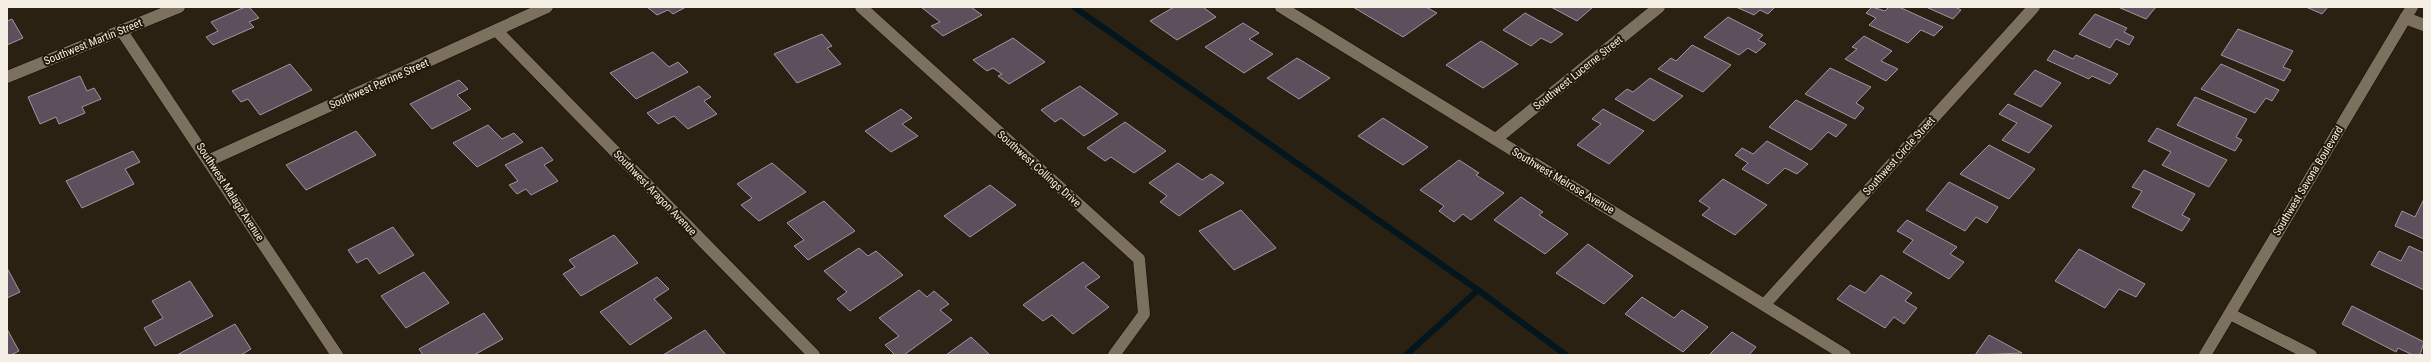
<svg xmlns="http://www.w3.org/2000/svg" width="2431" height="362" font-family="'Roboto Condensed',sans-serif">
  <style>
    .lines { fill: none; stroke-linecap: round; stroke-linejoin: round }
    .stream { stroke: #03151d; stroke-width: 6 }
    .building { fill: #5e4f5d; stroke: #a493a2 }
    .minor-casing { stroke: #130a01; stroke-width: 13 }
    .minor { stroke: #7c715f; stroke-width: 12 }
    .labels { text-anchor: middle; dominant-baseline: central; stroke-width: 4; stroke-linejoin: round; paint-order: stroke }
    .street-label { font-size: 11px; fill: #f4eee4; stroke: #211809 }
  </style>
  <rect width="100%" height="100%" fill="#2a2112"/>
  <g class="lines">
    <path class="stream" d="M1074 7 1478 290 1566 355
      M1406 355 1478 290"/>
  </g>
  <path class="building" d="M245 7H249L259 18 249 22 254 27 213 45 206 37 218 31 211 22Z
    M647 7H686L673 14 668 10 657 15Z
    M921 7H971L982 15 943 36 931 26 940 22Z
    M1174 7H1203L1216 17 1177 40 1150 21Z
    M1353 7H1426L1437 13 1403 37Z
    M1551 7H1593L1577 21Z
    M1736 7H1775L1768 14 1760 10 1754 15Z
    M1872 7 1885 11 1889 7H1899L1943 27 1934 36 1921 30 1908 43 1869 25 1876 18 1866 13Z
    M1926 7H1955L1961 10 1953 19Z
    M2118 7H2156L2146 19Z
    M2306 7H2328L2322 14Z
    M1525 13 1563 34 1551 43 1541 38 1531 46 1503 30Z
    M2095 14 2127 28 2124 32 2134 37 2129 45 2116 39 2110 48 2079 34Z
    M1728 17 1763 35 1758 40 1766 44 1756 53 1748 48 1739 55 1704 37Z
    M12 19 23 38 7 45V21Z
    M1243 23 1259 33 1249 39 1273 54 1244 73 1205 47Z
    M2238 29 2293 51 2283 67 2291 70 2284 81 2221 55Z
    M822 34 832 46 827 48 841 64 797 83 774 54Z
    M1864 36 1892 51 1881 61 1898 69 1886 81 1845 59 1857 49 1852 47Z
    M1013 38 1045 62 1009 84 998 76 1002 74 993 68 987 71 973 60Z
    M1481 41 1518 64 1483 88 1446 65Z
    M1692 45 1731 65 1703 92 1658 69 1671 58 1676 61Z
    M2054 50 2073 59 2076 55 2118 74 2110 84 2092 76 2089 79 2047 60Z
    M653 52 669 67 678 62 688 72 636 99 610 73Z
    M1297 58 1330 78 1299 99 1267 78Z
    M290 64 312 90 260 115 248 99 241 102 232 91Z
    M2221 64 2279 90 2272 101 2266 98 2255 113 2201 89Z
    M1830 68 1871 87 1856 103 1864 108 1855 119 1805 94Z
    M2035 70 2061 83 2041 107 2014 94Z
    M80 76 87 91 94 88 101 99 82 107 85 113 59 124 56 117 40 124 28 97Z
    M1650 78 1683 96 1654 121 1615 99 1627 89 1633 92Z
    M459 80 468 89 457 95 471 109 432 129 410 104Z
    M699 86 711 97 704 101 717 114 688 129 674 116 658 124 647 113Z
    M1080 86 1118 114 1084 136 1061 118 1055 122 1041 110Z
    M2195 97 2247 119 2236 137 2242 140 2235 151 2177 125Z
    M1796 100 1847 125 1836 137 1828 132 1811 150 1769 127Z
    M2008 104 2052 126 2029 153 2002 140 2017 123 1999 114Z
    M901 109 912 118 902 124 918 136 891 152 865 131Z
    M1603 109 1644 131 1609 164 1577 145 1601 124 1592 119Z
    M1383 118 1428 147 1403 165 1358 136Z
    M1125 122 1166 151 1134 173 1111 157 1105 161 1087 148Z
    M488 125 502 139 514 133 523 142 477 167 453 143Z
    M2157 128 2227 160 2209 187 2162 165 2171 152 2148 141Z
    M356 131 376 155 306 190 286 165Z
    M1767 141 1808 164 1797 174 1785 168 1768 184 1742 169 1748 163 1735 155 1742 148 1753 154Z
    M1989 145 2035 169 2009 199 1960 174Z
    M542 147 553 160 544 165 558 181 531 195 526 189 517 194 509 185 518 181 505 165Z
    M133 151 140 162 125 169 134 184 82 208 66 181Z
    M1459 160 1479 173 1476 175 1504 193 1471 220 1463 214 1454 222 1439 211 1444 206 1420 190Z
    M772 163 806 192 759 221 741 205 752 198 737 184Z
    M1178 163 1202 180 1211 174 1224 183 1179 216 1160 202 1167 196 1149 183Z
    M2144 170 2195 194 2182 215 2190 219 2182 231 2132 207 2142 191 2132 187Z
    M1723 179 1767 205 1735 235 1702 215 1710 208 1699 201Z
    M1949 182 1998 207 1987 223 1976 217 1965 231 1926 210Z
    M990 185 1016 205 970 237 944 216Z
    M1521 197 1543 212 1539 215 1568 234 1545 254 1494 220Z
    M2424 199V239L2395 226 2402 211 2415 217Z
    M824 201 855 231 808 260 794 246 804 240 787 223Z
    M1241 210 1276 248 1234 270 1199 231Z
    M1907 220 1957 247 1950 254 1964 262 1949 279 1903 252 1913 240 1897 231Z
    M393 227 414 255 379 274 367 258 357 263 348 250Z
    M614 235 638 263 581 296 563 274 575 267 569 260Z
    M1588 244 1633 276 1604 304 1556 273Z
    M2409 246 2424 253V290L2371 265 2379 251 2401 261Z
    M859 248 868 256 876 251 903 275 850 311 837 299 847 292 824 271Z
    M2079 249 2145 284 2136 297 2119 289 2105 308 2055 281Z
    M1083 262 1100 277 1085 287 1109 307 1073 334 1052 315 1043 321 1023 305Z
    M7 268 20 292 7 298Z
    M424 272 449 303 406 328 381 296Z
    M1881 275 1912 293 1905 301 1917 308 1904 324 1894 317 1885 328 1837 299 1850 285 1865 293Z
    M657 277 669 289 654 299 672 318 630 345 600 312Z
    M190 281 213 316 155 346 144 328 163 318 152 301Z
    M919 290 927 297 934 291 949 304 940 310 952 320 904 355H895L885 345 899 336 879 318Z
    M1642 297 1674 318 1682 310 1708 327 1683 352 1625 314Z
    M2352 306 2424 342 2420 355H2413L2398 348 2396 352 2342 324Z
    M484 313 503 339 474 355H423L419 349Z
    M235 324 251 349 241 355H177Z
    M7 329 19 351 11 355H7Z
    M705 330 726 355H663Z
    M1732 332 1756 347 1749 355H1709Z
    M1989 335 2022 353 1975 355Z
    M971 337 990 355H946Z"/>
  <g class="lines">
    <defs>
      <path id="minor" d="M861 7 1139 259 1144 314 1114 355
        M1281 7 1845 355
        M2405 18 2424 25
        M121 30 337 355
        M497 31 814 355
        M7 77 179 7
        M1496 139 1659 7
        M210 160 547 7
        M1765 304 2034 7
        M2230 314 2311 355
        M2205 355 2412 7"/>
    </defs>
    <use href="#minor" class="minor-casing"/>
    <use href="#minor" class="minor"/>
  </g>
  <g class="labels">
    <g class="street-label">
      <text transform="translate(93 42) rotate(-22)">Southwest Martin Street</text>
      <text transform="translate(1578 73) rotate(-39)">Southwest Lucerne Street</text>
      <text transform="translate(379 84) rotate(-24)">Southwest Perrine Street</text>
      <text transform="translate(1899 156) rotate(-48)">Southwest Circle Street</text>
      <text transform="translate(1039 169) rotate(42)">Southwest Collings Drive</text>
      <text transform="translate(1563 181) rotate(31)">Southwest Melrose Avenue</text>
      <text transform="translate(2308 181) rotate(-59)">Southwest Savona Boulevard</text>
      <text transform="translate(230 192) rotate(57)">Southwest Malaga Avenue</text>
      <text transform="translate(655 193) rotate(46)">Southwest Aragon Avenue</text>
    </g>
  </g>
  <rect width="2431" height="362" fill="none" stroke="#f4eee4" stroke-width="16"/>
</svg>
